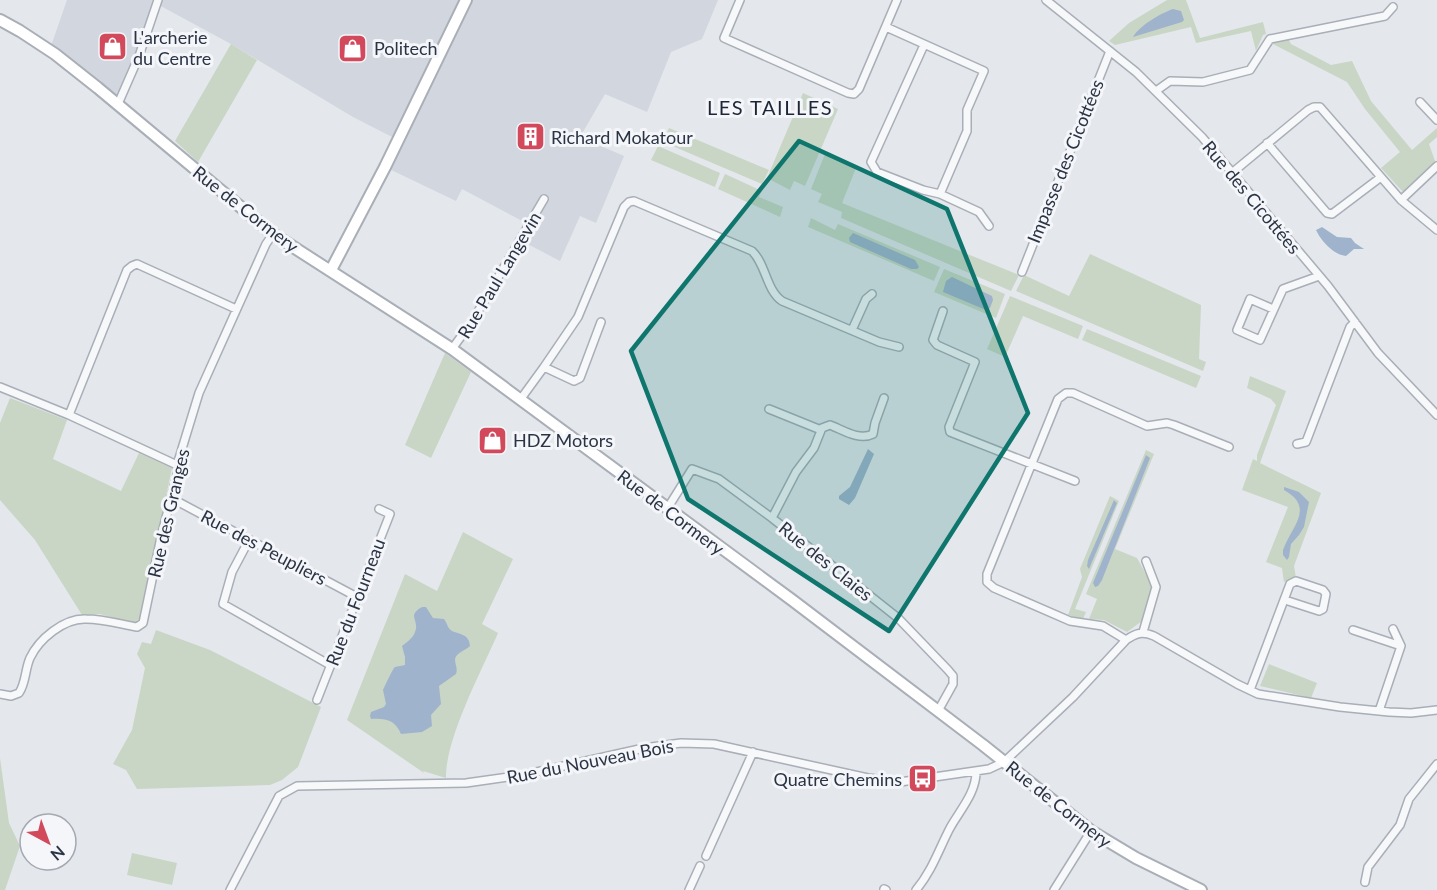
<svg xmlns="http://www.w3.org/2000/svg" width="1437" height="890" font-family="Lato,sans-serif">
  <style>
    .built { fill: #d2d6de }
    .green { fill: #c9d6c5 }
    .water { fill: #9fb4cc }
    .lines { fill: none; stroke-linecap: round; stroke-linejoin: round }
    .street-casing { stroke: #a9aeb7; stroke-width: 10 }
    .secondary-casing { stroke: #a9aeb7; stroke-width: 14 }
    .street { stroke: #f7f8fa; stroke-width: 7 }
    .secondary { stroke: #fff; stroke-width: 10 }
    .marked { fill: #0f766e; fill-opacity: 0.2; stroke: #0f766e; stroke-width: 4.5; stroke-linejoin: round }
    .labels { text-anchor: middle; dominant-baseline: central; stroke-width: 6; stroke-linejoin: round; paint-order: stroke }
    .poi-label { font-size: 18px; fill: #2b3445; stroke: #f4f6f9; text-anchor: start }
    .street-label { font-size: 18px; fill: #2b3445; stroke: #f4f6f9 }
    .neighbourhood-label { font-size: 20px; letter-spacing: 1.5px; fill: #1d2536; stroke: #f4f6f9 }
  </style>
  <rect width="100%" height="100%" fill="#e4e7ec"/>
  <path class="built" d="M67 0H718L702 39 671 52 647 112 605 94 580 137 624 156 596 223 580 216 560 261 520 240 528 224 462 189 456 201 385 167 398 140 353 117 231 44 157 4 120 98 51 46Z"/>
  <path class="green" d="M1167 0H1186L1200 38 1263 22 1266 34 1263 35 1256 51 1251 31 1196 43 1191 27 1115 45 1109 41 1129 23Z
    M1289 40 1291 44 1331 65 1352 61 1371 101 1412 150 1437 128V137L1429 144 1435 161 1403 192 1381 168 1400 152 1365 109 1347 82 1271 43Z
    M231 44 257 60 198 162 175 141Z
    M803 93 838 109 805 186 794 181 790 190 767 178Z
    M669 128 769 170 762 184 663 142Z
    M658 146 720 173 715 187 651 160Z
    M825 154 856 168 842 203 1019 275 1011 291 841 218 842 212 818 202 822 194 811 189Z
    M725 174 762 191 759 197 783 207 780 217 718 189Z
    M811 218 835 230 838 224 940 267 934 281 808 227Z
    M1090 254 1201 305 1199 359 1206 362 1203 371 1016 291 1024 275 1069 296Z
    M944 269 1005 294 996 318 934 292Z
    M1010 296 1083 326 1078 339 1023 316 1005 357 987 349Z
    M1087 329 1201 376 1196 388 1082 340Z
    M445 353 471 372 431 458 405 445Z
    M1250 376 1286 391 1260 463 1321 493 1294 566 1296 578 1284 582 1282 568 1266 562 1288 507 1242 490 1253 459 1257 461V455L1276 405 1271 399 1247 388Z
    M10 398 67 420 53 459 121 491 139 453 172 468 140 619 132 623 100 614 82 615 35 540 0 500V423Z
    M1146 450 1154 454 1115 549 1137 558 1153 587 1151 600 1142 621 1127 632 1104 620 1089 619 1097 599 1086 594Z
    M1110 496 1119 501 1075 609 1086 612 1083 619 1068 615 1082 577 1080 569Z
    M463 532 513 559 482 624 498 633C482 670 445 739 446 778L423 771 424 773 347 720 405 574 437 591Z
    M156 630 210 650 321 707 298 767 282 780 270 785 137 789 126 770 113 764 132 730 145 668 137 654 142 642 151 644Z
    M1269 664 1317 683 1311 698 1260 686Z
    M0 758 9 823 20 846 5 890H0Z
    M132 853 177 863 172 885 127 875Z"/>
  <path class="water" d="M1173 9 1181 11 1184 20 1182 22 1133 37C1139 26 1161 13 1173 9Z
    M1322 227 1337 237 1351 238 1355 243 1364 249H1354L1346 256C1334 255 1321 241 1316 230Z
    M853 233 915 260 919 267 917 269H911L850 242 849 238Z
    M952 277 992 296 993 300 990 308 986 310 943 292 946 281Z
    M868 449 874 454 855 498 849 505 839 499V496L850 487Z
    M1146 455 1150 458 1102 580 1098 586 1095 587 1093 583Z
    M1284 487 1299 492 1309 502 1304 527 1299 535 1291 544 1289 557 1287 560 1283 555V550C1291 527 1316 508 1284 490Z
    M1114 500 1117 503 1089 569 1087 566 1088 560Z
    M422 607H426L433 618 444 619C447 623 448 629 452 631 461 635 469 634 470 646 466 650 456 653 455 659 455 665 458 668 456 674L439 686 441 704 431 715 432 726 422 732 401 734C395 720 386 718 371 719L370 716 371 712 384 707 386 704 383 690C385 686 393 668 395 667 398 666 402 666 405 665V657L402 646C407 642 413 638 415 632 420 620 406 616 422 607Z"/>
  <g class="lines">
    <defs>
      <path id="street" d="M740 0 724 38 848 93 854 94 859 89 897 0
        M1046 0 1136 72 1202 137 1328 286 1378 353 1437 415
        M886 27 984 71 967 110V131L940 194 923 190 877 172 871 162 924 45
        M1156 91 1170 81 1203 82 1250 70 1270 39 1385 16 1393 7
        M1420 102 1437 120
        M118 104 139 56 158 0
        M1267 143 1327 213 1332 214 1381 177
        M1233 172 1308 110 1314 107H1320L1401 200 1437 230
        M940 194 979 212 989 226
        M1401 200 1437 166
        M1022 272 1110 51
        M1273 309 1250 299 1237 330 1260 340 1283 289 1319 276
        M943 311 933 340 937 345 975 362 949 427 950 432 1075 481
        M852 330 866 299 872 294
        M452 349 473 320 544 199
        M544 367 578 317 624 207 629 202 634 201 752 251C766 264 766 290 782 301L879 342 899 347
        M0 387 69 415
        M520 400 544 367 574 381 580 378 601 322
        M769 409 821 430
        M1297 444 1306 442 1350 327 1355 322
        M177 465 69 415 127 270 132 266 137 264 236 309
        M171 498 357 597
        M667 509 692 469 719 479 772 518 898 618 948 670 953 676V684L938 711
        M772 518 796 472 814 448 822 428 830 425C843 430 859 441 873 434L875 423 884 398
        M249 540 232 572 223 604 330 665
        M1353 630 1401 646
        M1143 632 1156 587 1146 561
        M1126 640 1103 626 1070 621 994 588 987 582V574L1058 399 1066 393H1073L1147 426 1167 423 1174 425 1229 447
        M1250 690 1290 584 1296 581 1323 590 1326 594 1323 609 1319 611 1285 600
        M0 694 11 696 19 693C26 683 25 669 30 658 39 639 64 618 86 619 103 619 120 624 137 627L143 623 161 537 178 471 177 465 199 393 266 244 273 234
        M317 700 390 514 379 509
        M1379 711 1401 646 1393 629
        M706 856 753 752
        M1365 882 1368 867 1400 825 1409 799 1437 764
        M884 889 886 890
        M230 890 279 796 297 786 466 783 523 775 644 748 681 743 714 744 868 778 900 782 989 769 1004 762 1073 697 1126 640C1136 633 1142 631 1154 636L1237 684 1258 694 1340 707 1389 712 1411 713 1437 710
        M689 890 700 866
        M916 890C932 871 939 849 950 828 960 810 976 793 976 772
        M1054 890 1091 831"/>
      <path id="secondary" d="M0 20 20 31 55 54 98 88 273 234 452 349 792 600 983 745 1091 831 1136 858 1201 890
        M331 270 385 167 466 0"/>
    </defs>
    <use href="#street" class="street-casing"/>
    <use href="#secondary" class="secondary-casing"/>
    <use href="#street" class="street"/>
    <use href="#secondary" class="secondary"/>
  </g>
  <path class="marked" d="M799 141 947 209 1028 413 889 631 688 499 631 351Z"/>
  <defs>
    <symbol id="shop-square" viewBox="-11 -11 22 22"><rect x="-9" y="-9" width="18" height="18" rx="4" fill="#d1495b" stroke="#f4f6f9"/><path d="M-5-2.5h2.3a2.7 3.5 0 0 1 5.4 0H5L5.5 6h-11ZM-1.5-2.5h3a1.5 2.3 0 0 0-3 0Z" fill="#fff"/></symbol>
    <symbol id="building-square" viewBox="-11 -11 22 22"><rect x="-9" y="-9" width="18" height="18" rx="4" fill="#d1495b" stroke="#f4f6f9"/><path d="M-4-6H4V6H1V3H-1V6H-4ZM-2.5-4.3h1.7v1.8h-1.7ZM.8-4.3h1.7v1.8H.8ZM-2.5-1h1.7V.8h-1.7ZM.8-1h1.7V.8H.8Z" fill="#fff"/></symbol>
    <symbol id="bus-square" viewBox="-11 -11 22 22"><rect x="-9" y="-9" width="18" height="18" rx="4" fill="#d1495b" stroke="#f4f6f9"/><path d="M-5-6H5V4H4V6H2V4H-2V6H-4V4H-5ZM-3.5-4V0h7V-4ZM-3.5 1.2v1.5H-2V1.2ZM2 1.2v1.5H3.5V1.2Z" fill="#fff"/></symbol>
  </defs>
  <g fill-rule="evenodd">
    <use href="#shop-square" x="96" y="30" width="33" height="33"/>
    <use href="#shop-square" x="336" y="32" width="33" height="33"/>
    <use href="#building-square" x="514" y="120" width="33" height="33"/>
    <use href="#shop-square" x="476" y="424" width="33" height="33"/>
    <use href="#bus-square" x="906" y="762" width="33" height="33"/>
  </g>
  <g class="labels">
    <g class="poi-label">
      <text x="133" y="37">L'archerie<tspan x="133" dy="21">du Centre</tspan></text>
      <text x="374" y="48">Politech</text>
      <text x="551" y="137">Richard Mokatour</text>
      <text x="513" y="440">HDZ Motors</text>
      <text x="902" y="779" text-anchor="end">Quatre Chemins</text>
    </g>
    <g class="street-label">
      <text transform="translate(1065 161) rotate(-68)">Impasse des Cicottées</text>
      <text transform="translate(1252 197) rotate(50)">Rue des Cicottées</text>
      <text transform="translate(246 209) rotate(38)">Rue de Cormery</text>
      <text transform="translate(499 275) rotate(-59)">Rue Paul Langevin</text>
      <text transform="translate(671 512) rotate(37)">Rue de Cormery</text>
      <text transform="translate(168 513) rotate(-77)">Rue des Granges</text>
      <text transform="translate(264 547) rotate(28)">Rue des Peupliers</text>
      <text transform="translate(826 561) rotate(39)">Rue des Claies</text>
      <text transform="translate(355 602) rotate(-69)">Rue du Fourneau</text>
      <text transform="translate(590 761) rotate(-11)">Rue du Nouveau Bois</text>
      <text transform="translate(1059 804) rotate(38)">Rue de Cormery</text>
    </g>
    <g class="neighbourhood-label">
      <text x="770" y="107">LES TAILLES</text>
    </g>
  </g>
  <g transform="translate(48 842) rotate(139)"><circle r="28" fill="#f4f6f9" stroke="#a4a8b1" stroke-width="1.5"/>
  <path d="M0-4.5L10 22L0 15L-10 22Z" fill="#d1495b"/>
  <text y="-9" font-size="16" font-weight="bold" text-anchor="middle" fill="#2b3445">N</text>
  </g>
</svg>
